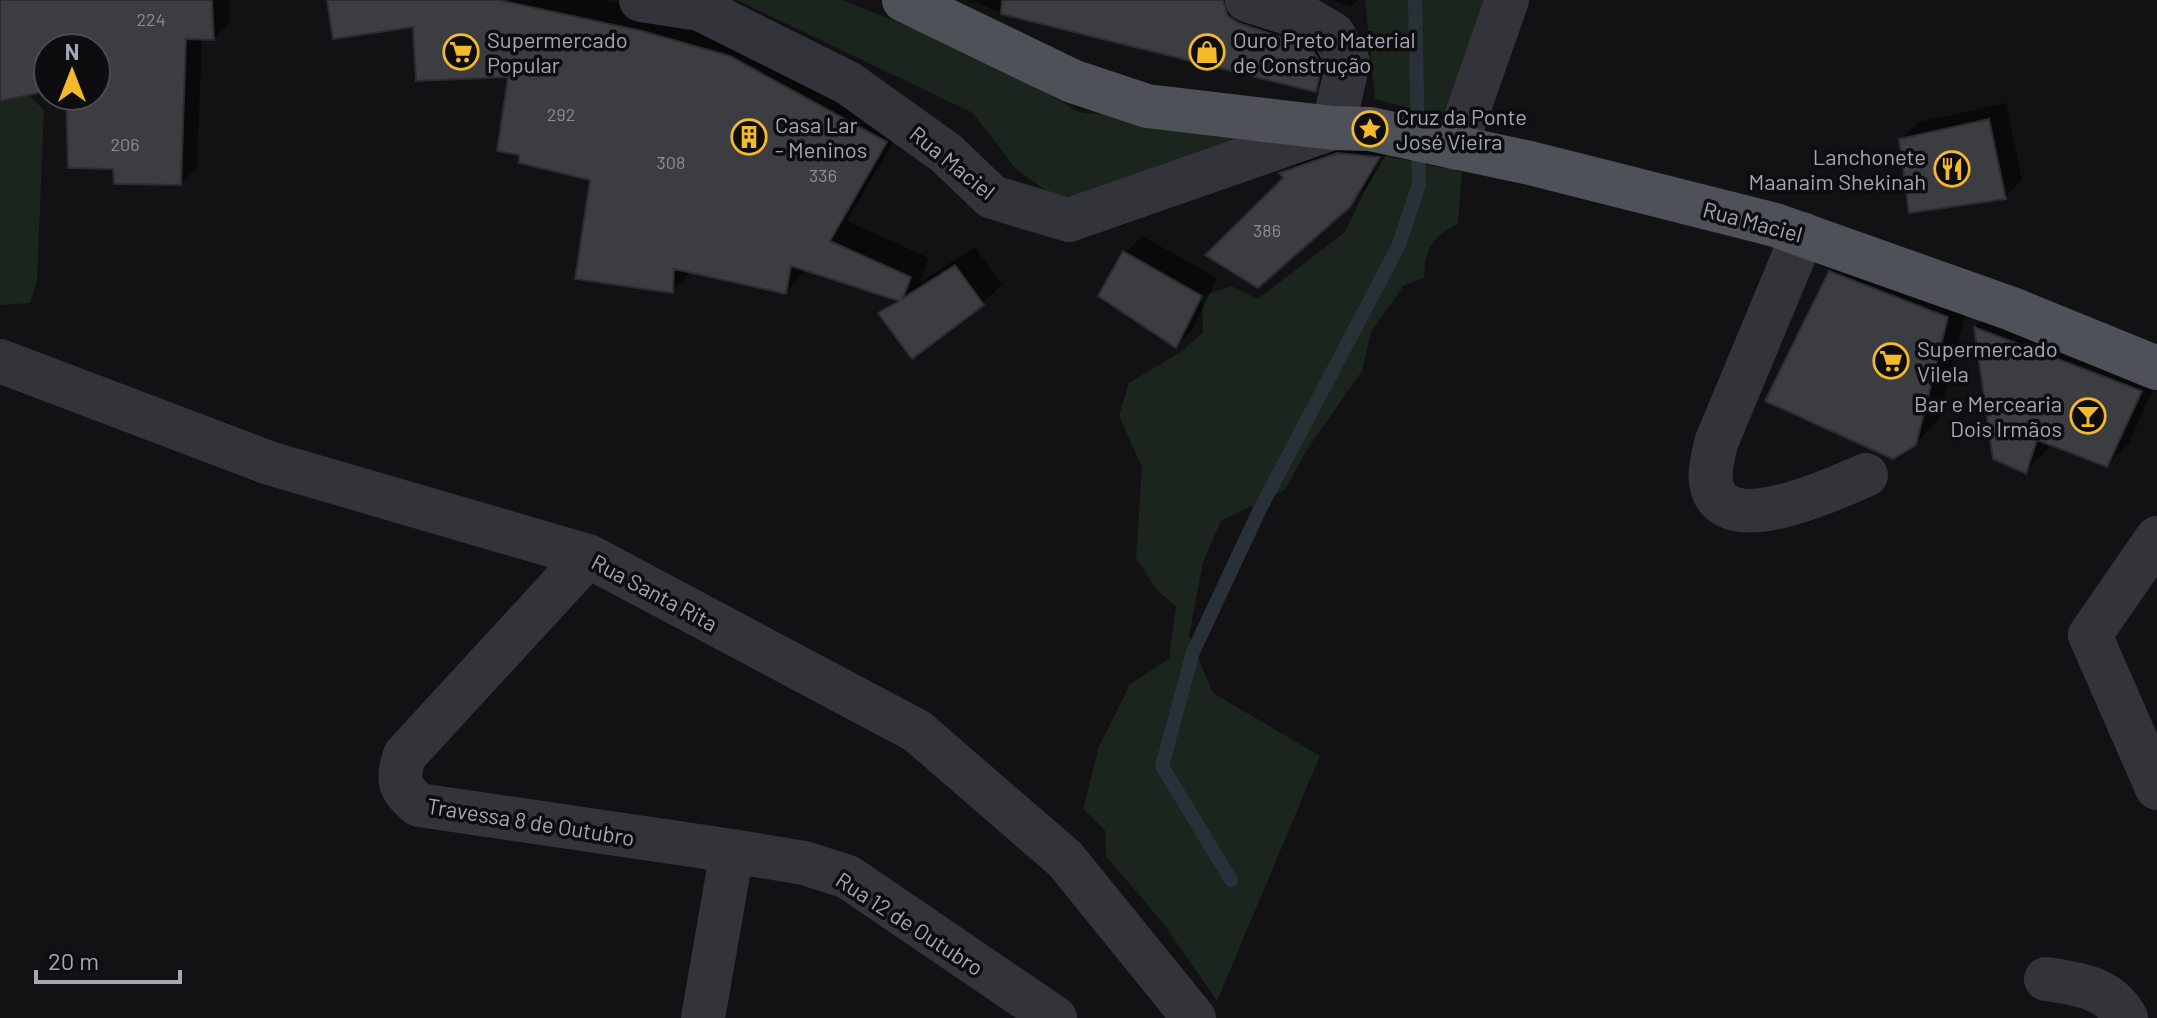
<svg xmlns="http://www.w3.org/2000/svg" width="2157" height="1018" font-family="Barlow,sans-serif">
  <style>
    .green { fill: #1c241e }
    .shadow { fill: #0007 }
    .lines { fill: none; stroke-linecap: round; stroke-linejoin: round }
    .stream { stroke: #293038; stroke-width: 14 }
    .building { fill: #3c3d41; stroke: #2c2c30; stroke-width: 2 }
    .minor { stroke: #333439; stroke-width: 44 }
    .major { stroke: #4f5158; stroke-width: 44 }
    .labels { text-anchor: middle; dominant-baseline: central; stroke-width: 7; stroke-linejoin: round; paint-order: stroke }
    .number-label { font-size: 18px; fill: #8a8d98 }
    .poi-label { font-size: 22px; fill: #a4a8b5; stroke: #0d0d0f; text-anchor: start }
    .street-label { font-size: 22px; fill: #a4a8b5; stroke: #0d0d0f }
  </style>
  <rect width="100%" height="100%" fill="#121214"/>
  <path class="green" d="M737 0H843L987 59 1079 112 1305 138 1124 201 1051 194 1015 168 973 113Z
    M1365 0H1490L1473 31 1442 117 1375 99Z
    M29 95 44 110 37 280 30 303 0 305V101Z
    M1382 155 1462 172 1458 224C1432 236 1424 251 1424 278L1404 285 1371 332 1362 371 1306 451 1285 490 1221 521 1203 562 1189 636 1213 693 1320 756 1217 1001 1163 923 1106 856 1105 830 1083 809 1099 746 1130 684 1169 659 1176 607 1157 590 1136 558 1142 467 1119 416 1129 383 1182 351 1203 332 1202 296 1231 286 1258 299 1345 232Z"/>
  <path class="shadow" d="M0 0H229L230 21 214 38H202L197 166 180 183 115 167 68 96H96V48H48V89L0 99Z
    M329 0H604L663 13 905 122 847 221 929 258 920 282 975 247 1002 285 982 304 881 314 897 298 806 269 786 292 692 271 672 291 592 178 511 75 415 24Z
    M970 0H1251L1318 24 1334 70 1315 89 1022 17 1019 20Z
    M1331 0H1358L1351 7Z
    M2006 103 2022 180 2005 197 1901 139 1919 122Z
    M1355 137 1395 140 1367 187 1348 205 1282 173 1298 157Z
    M1142 236 1217 278 1193 329 1176 346 1125 253Z
    M1855 248 1971 292 1939 419 1915 444 1831 272Z
    M1997 306 2157 380 2129 443 2107 465 2049 443 2047 450 2025 472 1995 457 1976 327Z"/>
  <g class="lines">
    <path class="stream" d="M1231 880 1162 766 1193 652 1260 509 1398 247 1419 184 1415 0"/>
  </g>
  <path class="building" d="M0 0H212L214 40 186 39 181 185 114 184 113 169 68 168 66 96H96V48H48V91L0 101Z
    M327 0H499L642 31 730 56 887 142 830 241 911 277 903 298 955 265 984 305 912 359 878 313 899 301 791 266 786 294 674 269 673 293 575 279 590 180 519 163V155L497 151 508 77 416 81 413 27 333 39Z
    M1002 0H1223L1228 16 1239 23 1299 43 1314 52 1322 66 1316 92 1001 14Z
    M1989 119 2006 199 1909 213 1899 139Z
    M1337 153 1380 157 1350 207 1258 288 1205 255 1283 178 1279 173Z
    M1123 251 1202 296 1176 348 1098 296Z
    M1829 271 1948 317 1916 445 1893 459 1765 401Z
    M1974 327 2142 391 2107 467 2037 440 2026 474 1993 459Z"/>
  <g class="lines">
    <path class="minor" d="M641 0 693 8
      M682 0 848 83 946 153 992 197 1069 220 1333 128 1348 62 1333 34 1309 20 1247 0
      M1455 148 1507 0
      M1803 234 1716 443C1713 458 1708 473 1712 487 1726 541 1837 487 1866 475
      M0 361 269 463 588 556 917 731 1065 859 1194 1018
      M2157 538 2090 635 2157 788
      M588 556 405 755C396 779 399 789 419 805L732 851
      M2046 979C2078 984 2109 987 2126 1018
      M703 1018 732 851 804 863 848 877 1055 1018"/>
    <path class="major" d="M904 0 1072 81 1147 106 1333 128 1370 129 1530 163 1775 225 2012 309 2157 368"/>
  </g>
  <defs>
    <symbol id="supermarket-ring" viewBox="-11 -11 22 22"><circle r="9.5" fill="#0d0d0f" stroke="#f4ba2b" stroke-width="1.5"/><path d="M-6-5.5h2.5l.6 2H6L4.5 2H-2.5L-4.4-4H-6ZM-1.5 3.2a1.3 1.3 0 1 0 .1 0ZM3 3.2a1.3 1.3 0 1 0 .1 0Z" fill="#f4ba2b"/></symbol>
    <symbol id="shop-ring" viewBox="-11 -11 22 22"><circle r="9.5" fill="#0d0d0f" stroke="#f4ba2b" stroke-width="1.5"/><path d="M-5-2.5h2.3a2.7 3.5 0 0 1 5.4 0H5L5.5 6h-11ZM-1.5-2.5h3a1.5 2.3 0 0 0-3 0Z" fill="#f4ba2b"/></symbol>
    <symbol id="sight-ring" viewBox="-11 -11 22 22"><circle r="9.5" fill="#0d0d0f" stroke="#f4ba2b" stroke-width="1.5"/><path d="M0-6L1.8-2.2L6-1.7L2.9 1.2L3.7 5.4L0 3.3L-3.7 5.4L-2.9 1.2L-6-1.7L-1.8-2.2Z" fill="#f4ba2b"/></symbol>
    <symbol id="building-ring" viewBox="-11 -11 22 22"><circle r="9.5" fill="#0d0d0f" stroke="#f4ba2b" stroke-width="1.5"/><path d="M-4-6H4V6H1V3H-1V6H-4ZM-2.5-4.3h1.7v1.8h-1.7ZM.8-4.3h1.7v1.8H.8ZM-2.5-1h1.7V.8h-1.7ZM.8-1h1.7V.8H.8Z" fill="#f4ba2b"/></symbol>
    <symbol id="restaurant-ring" viewBox="-11 -11 22 22"><circle r="9.5" fill="#0d0d0f" stroke="#f4ba2b" stroke-width="1.5"/><path d="M-5-6h1v4h1v-4h1v4h1v-4h1v5L-1.5 .5V6h-2V.5L-5-1ZM5-6V6H3V1.5H1.5Q1.5-4 5-6Z" fill="#f4ba2b"/></symbol>
    <symbol id="bar-ring" viewBox="-11 -11 22 22"><circle r="9.5" fill="#0d0d0f" stroke="#f4ba2b" stroke-width="1.5"/><path d="M-6-5H6L.8 .8V4.5H3.5V6h-7V4.5H-.8V.8Z" fill="#f4ba2b"/></symbol>
  </defs>
  <g fill-rule="evenodd">
    <use href="#supermarket-ring" x="441" y="32" width="40" height="40"/>
    <use href="#shop-ring" x="1187" y="32" width="40" height="40"/>
    <use href="#sight-ring" x="1350" y="109" width="40" height="40"/>
    <use href="#building-ring" x="729" y="117" width="40" height="40"/>
    <use href="#restaurant-ring" x="1932" y="149" width="40" height="40"/>
    <use href="#supermarket-ring" x="1871" y="341" width="40" height="40"/>
    <use href="#bar-ring" x="2068" y="396" width="40" height="40"/>
  </g>
  <g class="labels">
    <g class="number-label">
      <text x="151" y="19">224</text>
      <text x="561" y="114">292</text>
      <text x="125" y="144">206</text>
      <text x="671" y="162">308</text>
      <text x="823" y="175">336</text>
      <text x="1267" y="230">386</text>
    </g>
    <g class="poi-label">
      <text x="487" y="39">Supermercado<tspan x="487" dy="25">Popular</tspan></text>
      <text x="1233" y="39">Ouro Preto Material<tspan x="1233" dy="25">de Construção</tspan></text>
      <text x="1396" y="116">Cruz da Ponte<tspan x="1396" dy="25">José Vieira</tspan></text>
      <text x="775" y="124">Casa Lar<tspan x="775" dy="25">- Meninos</tspan></text>
      <text x="1926" y="156" text-anchor="end">Lanchonete<tspan x="1926" dy="25">Maanaim Shekinah</tspan></text>
      <text x="1917" y="348">Supermercado<tspan x="1917" dy="25">Vilela</tspan></text>
      <text x="2062" y="403" text-anchor="end">Bar e Mercearia<tspan x="2062" dy="25">Dois Irmãos</tspan></text>
    </g>
    <g class="street-label">
      <text transform="translate(953 162) rotate(39)">Rua Maciel</text>
      <text transform="translate(1753 221) rotate(15)">Rua Maciel</text>
      <text transform="translate(655 592) rotate(28)">Rua Santa Rita</text>
      <text transform="translate(531 821) rotate(9)">Travessa 8 de Outubro</text>
      <text transform="translate(910 923) rotate(33)">Rua 12 de Outubro</text>
    </g>
  </g>
  <g transform="translate(72 72)"><circle r="38" fill="#0d0d0f" stroke="#494b51" stroke-width="2"/>
  <path d="M0-6L14 30L0 20L-14 30Z" fill="#f4ba2b"/>
  <text y="-12" font-size="22" font-weight="bold" text-anchor="middle" fill="#a4a8b5">N</text>
  </g>
  <path d="M36 970v12h144v-12" fill="none" stroke="#a4a8b5" stroke-width="4"/>
  <text x="48" y="970" font-size="24" fill="#a4a8b5" stroke="#0d0d0f" stroke-width="6" paint-order="stroke">20 m</text>
</svg>
